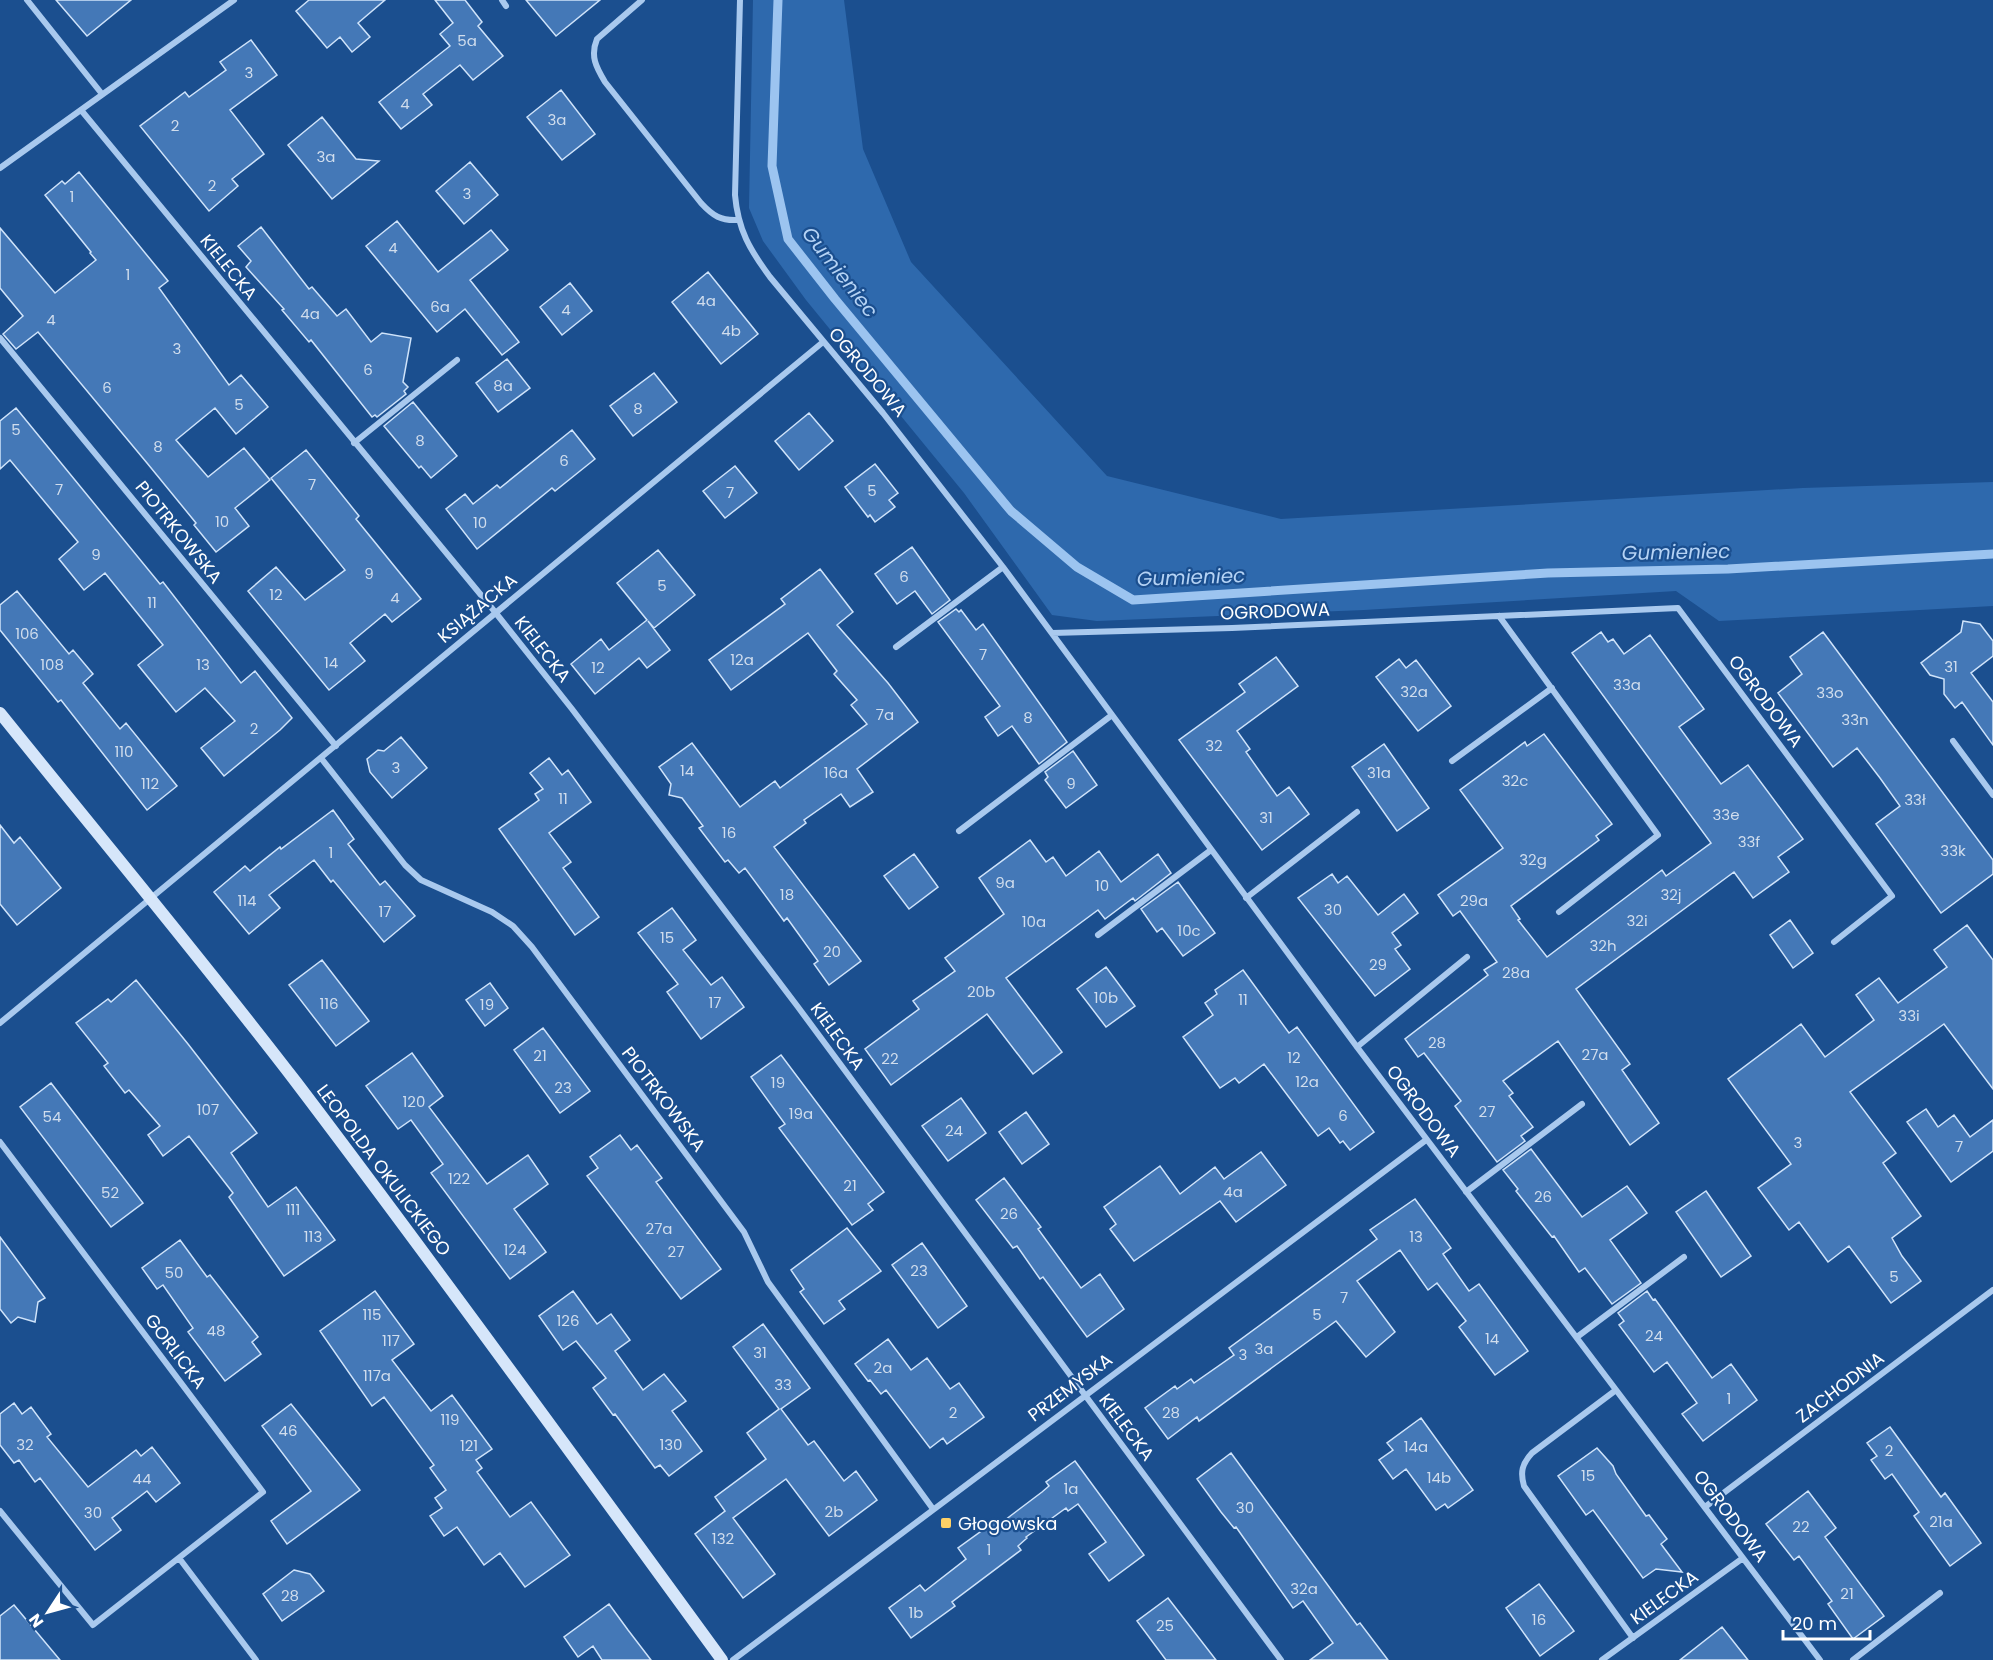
<svg xmlns="http://www.w3.org/2000/svg" width="1993" height="1660" font-family="Poppins,sans-serif">
  <style>
    .green { fill: #2e69ad }
    .lines { fill: none; stroke-linecap: round; stroke-linejoin: round }
    .stream { stroke: #9cc4f0; stroke-width: 9 }
    .building { fill: #4478b7; stroke: #cfe3fa; stroke-width: 1.5 }
    .street { stroke: #a9c9ee; stroke-width: 6 }
    .secondary { stroke: #d6e6fa; stroke-width: 12 }
    .poi-dot { fill: #ffd166; stroke: #1b4f8f; stroke-width: 2 }
    .labels { text-anchor: middle; dominant-baseline: central; stroke-width: 4.5; stroke-linejoin: round; paint-order: stroke }
    .number-label { font-size: 15px; fill: #d0dded }
    .street-label { font-size: 18px; fill: #fff; stroke: #1b4f8f }
    .poi-label { font-size: 18px; fill: #fff; stroke: #1b4f8f; text-anchor: start }
    .water-label { font-size: 20px; font-style: italic; fill: #b5d3f5; stroke: #1b4f8f }
  </style>
  <rect width="100%" height="100%" fill="#1b4f8f"/>
  <path class="green" d="M753 0H844L863 149 911 262 1107 476 1281 519 1803 488 1993 482V606L1719 621 1676 591 1364 610 1097 621 1052 615 964 493 806 300 763 241 749 208Z"/>
  <g class="lines">
    <path class="stream" d="M778 0 772 166 788 239 835 299 1011 511 1077 567 1133 600 1548 573 1728 569 1993 554"/>
  </g>
  <path class="building" d="M56 0H131L87 36Z
    M309 0H385L358 23 370 37 352 52 340 37 327 48 296 11Z
    M435 0H465L482 22 478 26 503 56 473 80 460 65 423 94 432 105 401 129 379 102 450 46 440 34 453 23Z
    M526 0H600L556 36Z
    M251 40 277 75 230 110 264 154 232 179 238 186 209 211 140 126 185 92 189 97 226 70 220 62Z
    M561 90 595 134 562 160 527 117Z
    M322 117 356 159 379 161 332 199 288 145Z
    M470 162 498 195 464 224 436 191Z
    M79 172 168 281 159 288 229 385 241 375 268 407 236 434 215 408 176 440 208 477 244 448 270 480 235 508 249 526 216 552 194 525 196 523 147 463 38 332 16 349 3 334 23 316 0 288V228L55 293 96 260 90 253 91 252 45 195 62 181 65 184Z
    M397 221 438 272 491 230 508 250 470 280 519 342 502 355 465 309 437 332 366 246Z
    M261 227 309 289 312 287 337 316 346 309 371 342 382 333 411 338 403 382 408 387 404 391 406 394 377 417 375 415 372 417 311 340 309 342 282 310 284 309 246 267 251 261 238 246Z
    M708 272 758 334 721 364 672 302Z
    M570 283 592 311 562 335 540 307Z
    M507 359 530 388 498 412 476 383Z
    M654 373 677 402 633 436 610 406Z
    M413 402 457 456 431 478 421 466 419 468 384 426Z
    M16 408 160 584 163 582 241 683 255 671 292 718 280 730 224 776 201 748 235 721 205 688 176 712 138 665 163 645 105 573 84 590 59 559 78 542 10 460 0 469V421Z
    M809 413 833 441 799 470 775 441Z
    M572 430 595 459 555 491 552 488 477 549 446 509 465 494 473 504 497 485 500 488Z
    M306 450 359 516 356 519 421 599 392 622 385 614 350 643 365 661 329 690 248 591 276 567 305 600 345 570 271 478Z
    M875 464 898 493 889 500 895 507 875 522 870 515 868 517 845 487Z
    M735 466 757 493 725 518 703 491Z
    M912 547 950 600 932 614 915 591 897 604 875 574Z
    M658 550 695 595 654 628 648 621 670 650 647 668 639 658 595 694 571 664 601 639 609 650 647 620 617 583Z
    M820 569 853 612 837 625 888 683 918 722 857 769 873 792 850 807 841 794 804 820 806 823 774 847 861 961 829 985 814 964 818 961 787 918 784 921 745 868 739 873 728 860 725 862 699 828 703 826 682 798 669 795 671 784 659 767 692 743 740 807 775 781 780 788 867 724 851 705 857 700 834 674 837 671 808 633 731 690 709 660 785 604 781 599Z
    M17 591 69 654 73 650 93 674 83 683 120 729 126 723 177 786 147 810 61 700 58 702 0 630V605Z
    M956 609 959 612 961 610 976 630 983 624 1067 742 1039 764 1012 726 998 736 985 717 1000 706 938 622Z
    M1963 621 1980 624 1993 641V656L1971 673 1993 702V745L1962 702 1955 708 1944 694V679L1930 675 1921 663 1961 632Z
    M1601 632 1608 642 1613 639 1624 654 1650 635 1704 709 1679 727 1721 784 1748 765 1803 839 1778 857 1789 872 1753 898 1734 872 1576 989 1630 1064 1622 1070 1659 1123 1630 1145 1558 1041 1503 1081 1513 1093 1509 1096 1533 1127 1521 1136 1525 1141 1497 1162 1455 1106 1461 1101 1424 1053 1418 1057 1405 1039 1488 975 1484 970 1497 962 1460 911 1453 916 1438 895 1503 848 1460 790 1525 742 1527 746 1544 734 1612 824 1596 836 1599 840 1511 906 1520 919 1518 920 1547 957 1662 870 1666 876 1711 843 1572 653Z
    M1823 632 1993 860V874L1941 913 1876 824 1900 806 1880 778 1857 748 1833 767 1778 693 1802 674 1790 657Z
    M1276 657 1298 686 1237 731 1250 749 1246 752 1277 796 1289 787 1309 814 1262 850 1179 740 1245 692 1239 684Z
    M1399 659 1406 668 1416 660 1451 706 1418 731 1376 677Z
    M401 737 427 768 392 798 370 772 367 759 378 750 384 751Z
    M1384 744 1429 808 1397 831 1352 767Z
    M1073 751 1097 785 1066 808 1045 780 1048 777 1045 772Z
    M549 758 562 775 568 770 591 802 549 833 571 862 563 868 599 917 575 935 499 829 539 800 535 794 543 789 530 773Z
    M333 810 354 839 348 844 380 885 385 881 415 916 384 942 333 880 331 882 314 860 269 895 280 908 249 934 214 892 245 866 250 871 280 847 281 849Z
    M0 825 14 843 20 837 61 888 17 925 0 904Z
    M1030 840 1046 862 1053 857 1066 876 1099 851 1121 882 1158 854 1171 873 1135 901 1133 898 1105 919 1098 910 1006 978 1062 1052 1033 1074 987 1014 891 1085 865 1049 919 1009 913 1001 955 971 945 958 1004 914 979 878Z
    M914 854 938 887 909 909 884 876Z
    M1332 874 1338 883 1347 876 1378 915 1404 894 1418 913 1392 933 1401 945 1395 949 1410 969 1375 996 1298 898Z
    M1178 882 1215 933 1183 956 1162 928 1157 932 1141 909Z
    M672 908 696 940 683 950 711 985 722 977 744 1007 701 1039 667 992 678 984 638 933Z
    M1790 920 1813 953 1793 968 1770 935Z
    M1967 925 1993 960V1089L1944 1024 1850 1092 1896 1153 1883 1163 1921 1216 1892 1238 1902 1256 1921 1281 1891 1303 1849 1246 1828 1262 1799 1222 1789 1230 1758 1188 1791 1164 1728 1079 1801 1024 1825 1057 1874 1020 1856 995 1879 978 1898 1003 1947 967 1934 950Z
    M322 960 369 1021 336 1046 289 985Z
    M1106 967 1135 1006 1106 1027 1077 989Z
    M1243 970 1289 1033 1297 1027 1374 1132 1350 1150 1343 1141 1340 1143 1329 1128 1318 1136 1264 1064 1239 1083 1235 1078 1220 1088 1183 1037 1213 1015 1205 1003 1217 994 1215 990Z
    M136 980 188 1044 257 1133 231 1153 268 1207 296 1187 335 1240 284 1276 229 1197 233 1193 189 1136 163 1156 148 1135 160 1126 129 1090 125 1093 104 1066 108 1063 76 1023 108 999 111 1002Z
    M490 983 508 1008 485 1026 466 1000Z
    M543 1028 590 1091 560 1113 514 1050Z
    M412 1053 443 1096 429 1107 487 1184 528 1155 548 1184 514 1209 546 1252 510 1279 431 1173 443 1164 411 1120 398 1129 366 1086Z
    M781 1055 884 1192 868 1204 873 1210 852 1225 779 1128 785 1124 751 1077Z
    M51 1083 143 1203 111 1227 20 1107Z
    M961 1098 986 1133 948 1161 922 1126Z
    M1926 1109 1938 1127 1954 1115 1970 1137 1993 1120V1151L1951 1182 1907 1122Z
    M1026 1112 1049 1144 1022 1164 999 1132Z
    M620 1135 631 1150 637 1145 662 1178 656 1182 721 1269 681 1299 587 1176 598 1168 590 1157Z
    M1531 1149 1582 1217 1627 1186 1647 1213 1610 1240 1641 1283 1612 1304 1585 1268 1579 1272 1554 1236 1552 1237 1516 1191 1518 1189 1503 1170Z
    M1261 1152 1286 1185 1236 1222 1220 1201 1134 1261 1110 1229 1116 1224 1104 1207 1160 1166 1180 1194 1215 1167 1224 1179Z
    M1004 1178 1041 1227 1038 1229 1081 1288 1100 1274 1124 1309 1087 1337 1043 1277 1040 1279 1017 1246 1013 1248 976 1200Z
    M1706 1191 1751 1256 1721 1277 1676 1212Z
    M1415 1199 1451 1248 1443 1254 1469 1291 1479 1284 1528 1351 1495 1375 1459 1327 1466 1321 1437 1283 1428 1290 1400 1250 1357 1281 1395 1332 1366 1357 1336 1321 1199 1421 1197 1417 1168 1439 1145 1408 1175 1386 1177 1389 1191 1379 1194 1383 1234 1355 1229 1348 1377 1239 1370 1230Z
    M847 1228 881 1271 839 1301 845 1309 824 1324 800 1292 804 1289 791 1270Z
    M0 1237 45 1298 38 1302 35 1322 18 1317 11 1323 0 1309Z
    M180 1240 207 1277 210 1275 258 1337 252 1342 261 1354 225 1381 188 1332 193 1328 163 1285 157 1289 142 1268Z
    M922 1243 967 1306 938 1328 892 1265Z
    M375 1291 414 1344 392 1360 431 1411 452 1395 492 1449 476 1460 482 1468 477 1472 510 1517 531 1502 570 1555 525 1587 500 1553 484 1565 457 1527 444 1536 430 1516 442 1508 435 1498 446 1490 430 1468 434 1465 384 1397 372 1406 320 1331Z
    M573 1291 597 1324 611 1314 630 1340 615 1351 643 1390 664 1374 686 1401 672 1411 702 1451 669 1476 660 1465 655 1468 615 1414 613 1415 593 1388 606 1378 576 1341 563 1350 539 1316Z
    M1647 1291 1653 1300 1655 1299 1712 1378 1731 1364 1757 1400 1703 1441 1682 1414 1697 1403 1667 1362 1654 1372 1619 1325 1624 1321 1618 1313Z
    M763 1324 810 1388 781 1409 808 1445 814 1441 844 1481 856 1471 877 1500 829 1536 786 1479 733 1518 775 1574 743 1598 695 1534 725 1511 715 1497 766 1459 747 1433 779 1409 733 1347Z
    M888 1339 911 1370 927 1358 950 1389 959 1383 984 1417 947 1444 943 1438 930 1448 886 1390 881 1394 870 1380 868 1381 855 1364Z
    M14 1403 22 1414 31 1407 51 1434 47 1437 88 1487 136 1450 141 1456 152 1447 180 1483 156 1502 147 1491 112 1518 121 1530 95 1550 40 1478 35 1482 19 1460 14 1463 0 1445V1414Z
    M291 1404 360 1490 287 1544 271 1521 311 1491 262 1426Z
    M1421 1418 1473 1490 1448 1508 1445 1504 1436 1510 1406 1469 1393 1479 1379 1460 1393 1450 1387 1443Z
    M1890 1427 1941 1497 1945 1493 1981 1543 1950 1566 1914 1516 1919 1512 1892 1474 1885 1479 1871 1460 1877 1456 1867 1443Z
    M1597 1448 1613 1466 1616 1474 1646 1516 1649 1515 1667 1539 1661 1544 1682 1572 1656 1569 1643 1578 1593 1510 1586 1515 1558 1476Z
    M1231 1453 1357 1625 1360 1623 1388 1660H1310L1333 1643 1303 1601 1293 1608 1236 1527 1234 1528 1221 1512 1197 1479Z
    M1075 1461 1144 1555 1109 1581 1089 1554 1106 1542 1078 1504 1068 1511 1066 1508 1026 1537 1027 1538 1018 1546 1021 1550 952 1602 955 1606 911 1638 889 1608 920 1585 925 1591 966 1559 958 1548 998 1519 1001 1523 1042 1492 1049 1486 1046 1482Z
    M1808 1491 1836 1528 1825 1537 1884 1616 1853 1639 1828 1604 1832 1601 1799 1556 1794 1560 1766 1524Z
    M294 1570 310 1574 324 1591 282 1621 263 1594Z
    M1539 1584 1574 1631 1540 1656 1506 1608Z
    M1168 1598 1216 1660H1166L1137 1621Z
    M609 1604 628 1630 651 1660H602L593 1646 578 1657 564 1637Z
    M14 1605 60 1660H0V1616Z
    M1722 1627 1748 1660H1680Z"/>
  <g class="lines">
    <path class="street" d="M27 0 102 94
      M502 0 506 6
      M642 0 597 39C590 56 596 67 605 82L701 203C713 216 721 221 738 220
      M740 0 735 195C738 230 750 250 770 277L883 413 1003 567 1357 1047 1820 1660
      M81 110 495 612 572 709 798 1007 1281 1660
      M0 168 234 0
      M0 338 336 746
      M354 443 457 360
      M1499 616 1658 835 1559 912
      M1052 633 1232 628 1678 608 1892 896 1834 942
      M896 647 1003 567
      M1953 741 1993 795
      M321 758 405 865 421 880 492 912 513 926 532 947 744 1232 768 1282 933 1509
      M1452 761 1552 688
      M959 831 1112 715
      M1246 898 1357 812
      M1098 935 1211 850
      M0 1023 823 342
      M1357 1047 1467 957
      M0 1142 263 1492 93 1625 0 1511
      M1466 1192 1582 1104
      M1577 1337 1684 1257
      M1616 1390 1532 1453C1522 1464 1520 1472 1524 1486L1633 1638
      M1705 1507 1993 1290
      M179 1558 256 1660
      M733 1660 1426 1140
      M1602 1660 1743 1558
      M1853 1660 1940 1593"/>
    <path class="secondary" d="M0 713C99 836 200 957 296 1082 441 1273 581 1467 722 1660"/>
  </g>
  <rect class="poi-dot" x="940" y="1517" width="12" height="12" rx="3"/>
  <g class="labels">
    <g class="number-label">
      <text x="467" y="40">5a</text>
      <text x="249" y="72">3</text>
      <text x="405" y="103">4</text>
      <text x="557" y="119">3a</text>
      <text x="175" y="125">2</text>
      <text x="326" y="156">3a</text>
      <text x="212" y="185">2</text>
      <text x="467" y="193">3</text>
      <text x="72" y="196">1</text>
      <text x="393" y="247">4</text>
      <text x="128" y="274">1</text>
      <text x="706" y="300">4a</text>
      <text x="440" y="306">6a</text>
      <text x="566" y="309">4</text>
      <text x="310" y="313">4a</text>
      <text x="51" y="319">4</text>
      <text x="731" y="330">4b</text>
      <text x="177" y="348">3</text>
      <text x="368" y="369">6</text>
      <text x="503" y="385">8a</text>
      <text x="107" y="387">6</text>
      <text x="239" y="404">5</text>
      <text x="638" y="408">8</text>
      <text x="16" y="429">5</text>
      <text x="420" y="440">8</text>
      <text x="158" y="446">8</text>
      <text x="564" y="460">6</text>
      <text x="312" y="484">7</text>
      <text x="59" y="489">7</text>
      <text x="872" y="490">5</text>
      <text x="730" y="492">7</text>
      <text x="222" y="521">10</text>
      <text x="480" y="522">10</text>
      <text x="96" y="554">9</text>
      <text x="369" y="573">9</text>
      <text x="904" y="576">6</text>
      <text x="662" y="585">5</text>
      <text x="276" y="594">12</text>
      <text x="395" y="597">4</text>
      <text x="152" y="602">11</text>
      <text x="27" y="633">106</text>
      <text x="983" y="654">7</text>
      <text x="742" y="659">12a</text>
      <text x="331" y="662">14</text>
      <text x="52" y="664">108</text>
      <text x="203" y="664">13</text>
      <text x="1951" y="666">31</text>
      <text x="598" y="667">12</text>
      <text x="1627" y="684">33a</text>
      <text x="1414" y="691">32a</text>
      <text x="1830" y="692">33o</text>
      <text x="885" y="714">7a</text>
      <text x="1028" y="717">8</text>
      <text x="1855" y="719">33n</text>
      <text x="254" y="728">2</text>
      <text x="1214" y="745">32</text>
      <text x="124" y="751">110</text>
      <text x="396" y="767">3</text>
      <text x="687" y="770">14</text>
      <text x="836" y="772">16a</text>
      <text x="1379" y="772">31a</text>
      <text x="1515" y="780">32c</text>
      <text x="150" y="783">112</text>
      <text x="1071" y="783">9</text>
      <text x="563" y="798">11</text>
      <text x="1915" y="799">33ł</text>
      <text x="1726" y="814">33e</text>
      <text x="1266" y="817">31</text>
      <text x="729" y="832">16</text>
      <text x="1749" y="841">33f</text>
      <text x="1953" y="850">33k</text>
      <text x="331" y="852">1</text>
      <text x="1533" y="859">32g</text>
      <text x="1005" y="882">9a</text>
      <text x="1102" y="885">10</text>
      <text x="787" y="894">18</text>
      <text x="1671" y="894">32j</text>
      <text x="247" y="900">114</text>
      <text x="1474" y="900">29a</text>
      <text x="1333" y="909">30</text>
      <text x="385" y="911">17</text>
      <text x="1637" y="920">32i</text>
      <text x="1034" y="921">10a</text>
      <text x="1189" y="930">10c</text>
      <text x="667" y="937">15</text>
      <text x="1603" y="945">32h</text>
      <text x="832" y="951">20</text>
      <text x="1378" y="964">29</text>
      <text x="1516" y="972">28a</text>
      <text x="981" y="991">20b</text>
      <text x="1106" y="997">10b</text>
      <text x="1243" y="999">11</text>
      <text x="715" y="1002">17</text>
      <text x="329" y="1003">116</text>
      <text x="487" y="1004">19</text>
      <text x="1909" y="1015">33i</text>
      <text x="1437" y="1042">28</text>
      <text x="1595" y="1054">27a</text>
      <text x="540" y="1055">21</text>
      <text x="1294" y="1057">12</text>
      <text x="890" y="1058">22</text>
      <text x="1307" y="1081">12a</text>
      <text x="778" y="1082">19</text>
      <text x="563" y="1087">23</text>
      <text x="414" y="1101">120</text>
      <text x="208" y="1109">107</text>
      <text x="1487" y="1111">27</text>
      <text x="801" y="1113">19a</text>
      <text x="1343" y="1115">6</text>
      <text x="52" y="1116">54</text>
      <text x="954" y="1130">24</text>
      <text x="1798" y="1142">3</text>
      <text x="1959" y="1146">7</text>
      <text x="459" y="1178">122</text>
      <text x="850" y="1185">21</text>
      <text x="1233" y="1191">4a</text>
      <text x="110" y="1192">52</text>
      <text x="1543" y="1196">26</text>
      <text x="293" y="1209">111</text>
      <text x="1009" y="1213">26</text>
      <text x="659" y="1228">27a</text>
      <text x="313" y="1236">113</text>
      <text x="1416" y="1236">13</text>
      <text x="515" y="1249">124</text>
      <text x="676" y="1251">27</text>
      <text x="919" y="1270">23</text>
      <text x="174" y="1272">50</text>
      <text x="1894" y="1276">5</text>
      <text x="1344" y="1297">7</text>
      <text x="372" y="1314">115</text>
      <text x="1317" y="1314">5</text>
      <text x="568" y="1320">126</text>
      <text x="216" y="1330">48</text>
      <text x="1654" y="1335">24</text>
      <text x="1492" y="1338">14</text>
      <text x="391" y="1340">117</text>
      <text x="1264" y="1348">3a</text>
      <text x="760" y="1352">31</text>
      <text x="1243" y="1354">3</text>
      <text x="883" y="1367">2a</text>
      <text x="377" y="1375">117a</text>
      <text x="783" y="1384">33</text>
      <text x="1729" y="1398">1</text>
      <text x="953" y="1412">2</text>
      <text x="1171" y="1412">28</text>
      <text x="450" y="1419">119</text>
      <text x="288" y="1430">46</text>
      <text x="25" y="1444">32</text>
      <text x="671" y="1444">130</text>
      <text x="469" y="1445">121</text>
      <text x="1416" y="1446">14a</text>
      <text x="1889" y="1450">2</text>
      <text x="1588" y="1475">15</text>
      <text x="1439" y="1477">14b</text>
      <text x="142" y="1478">44</text>
      <text x="1071" y="1488">1a</text>
      <text x="1245" y="1507">30</text>
      <text x="834" y="1511">2b</text>
      <text x="93" y="1512">30</text>
      <text x="1941" y="1521">21a</text>
      <text x="1801" y="1526">22</text>
      <text x="723" y="1538">132</text>
      <text x="989" y="1549">1</text>
      <text x="1304" y="1588">32a</text>
      <text x="1847" y="1593">21</text>
      <text x="290" y="1595">28</text>
      <text x="916" y="1612">1b</text>
      <text x="1539" y="1619">16</text>
      <text x="1165" y="1625">25</text>
    </g>
    <g class="street-label">
      <text transform="translate(229 267) rotate(51)">KIELECKA</text>
      <text transform="translate(868 372) rotate(50)">OGRODOWA</text>
      <text transform="translate(179 532) rotate(51)">PIOTRKOWSKA</text>
      <text transform="translate(477 608) rotate(-40)">KSIĄŻACKA</text>
      <text transform="translate(1275 611) rotate(-2)">OGRODOWA</text>
      <text transform="translate(543 649) rotate(52)">KIELECKA</text>
      <text transform="translate(1766 701) rotate(53)">OGRODOWA</text>
      <text transform="translate(838 1036) rotate(54)">KIELECKA</text>
      <text transform="translate(664 1099) rotate(53)">PIOTRKOWSKA</text>
      <text transform="translate(1424 1111) rotate(53)">OGRODOWA</text>
      <text transform="translate(384 1170) rotate(53)">LEOPOLDA OKULICKIEGO</text>
      <text transform="translate(176 1351) rotate(53)">GORLICKA</text>
      <text transform="translate(1070 1387) rotate(-37)">PRZEMYSKA</text>
      <text transform="translate(1840 1387) rotate(-37)">ZACHODNIA</text>
      <text transform="translate(1127 1427) rotate(53)">KIELECKA</text>
      <text transform="translate(1731 1516) rotate(53)">OGRODOWA</text>
      <text transform="translate(1664 1597) rotate(-36)">KIELECKA</text>
    </g>
    <g class="poi-label">
      <text x="958" y="1523">Głogowska</text>
    </g>
    <g class="water-label">
      <text transform="translate(840 272) rotate(52)">Gumieniec</text>
      <text transform="translate(1676 552) rotate(-1)">Gumieniec</text>
      <text transform="translate(1191 577) rotate(-2)">Gumieniec</text>
    </g>
  </g>
  <g transform="translate(48 1612) rotate(234)" stroke="#1b4f8f" stroke-width="4.5" paint-order="stroke">
  <path d="M0-4.5L10 22L0 15L-10 22Z" fill="#ffffff"/>
  <text y="-9" font-size="16" font-weight="bold" text-anchor="middle" fill="#ffffff">N</text>
  </g>
  <path d="M1783 1630v9h87v-9" fill="none" stroke="#ffffff" stroke-width="3"/>
  <text x="1792" y="1630" font-size="18" fill="#ffffff" stroke="#1b4f8f" stroke-width="4.5" paint-order="stroke">20 m</text>
</svg>
